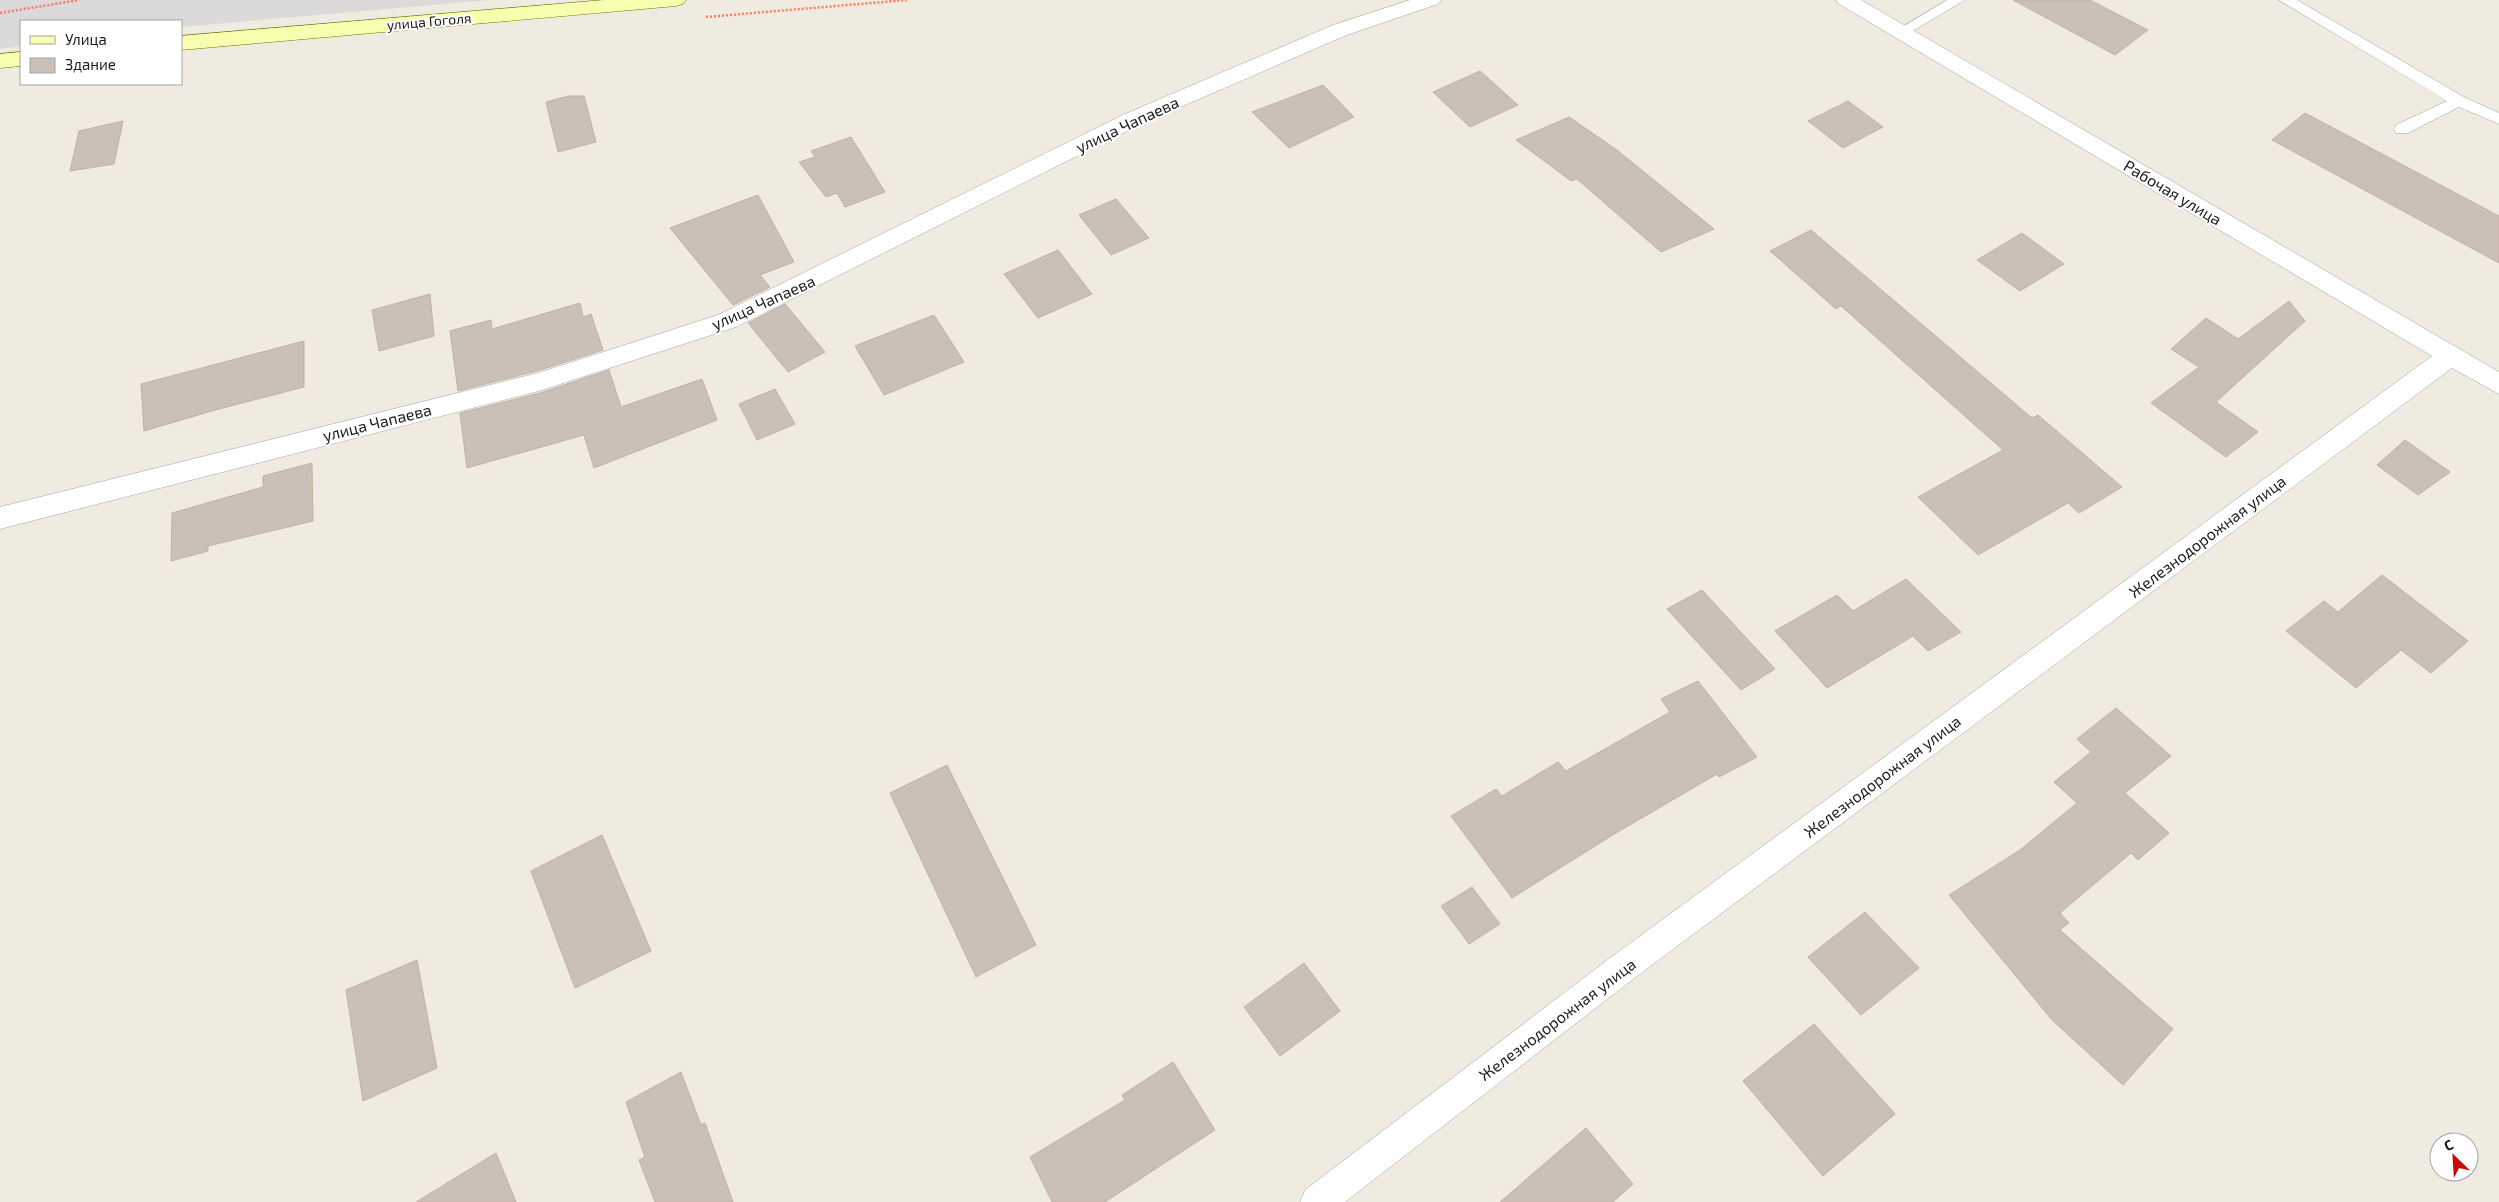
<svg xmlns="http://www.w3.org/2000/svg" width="2499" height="1202" font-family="'Exo 2',sans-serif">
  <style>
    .residential { fill: #dbd9d9 }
    .building { fill: #cbc0b7; stroke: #c2b1a2 }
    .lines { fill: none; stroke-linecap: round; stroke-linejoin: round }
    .lane-casing { stroke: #a3a3a3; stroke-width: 1 }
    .street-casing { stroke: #a3a3a3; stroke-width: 1 }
    .secondary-casing { stroke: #657700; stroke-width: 1 }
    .path { stroke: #ff7962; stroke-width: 2.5; stroke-dasharray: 2 2; stroke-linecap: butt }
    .lane { fill: #fff; fill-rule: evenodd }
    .street { fill: #fff; fill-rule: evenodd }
    .secondary { fill: #f7ffaf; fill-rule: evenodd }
    .labels { text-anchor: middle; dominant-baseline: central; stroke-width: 4; stroke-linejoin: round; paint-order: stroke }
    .far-street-label { font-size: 14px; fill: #1c1c1c; stroke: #fff }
    .street-label { font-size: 16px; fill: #1c1c1c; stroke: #fff }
  </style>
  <rect width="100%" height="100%" fill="#efebe1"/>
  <path class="residential" d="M0 0H490L181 27V21H21V46L0 49Z"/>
  <path class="building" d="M2013 0H2090L2148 30 2115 55Z
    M1480 71 1518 105 1470 127 1433 92Z
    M1323 85 1354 117 1289 148 1252 112Z
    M568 96H584L596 142 558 152 546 102Z
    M1848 101 1883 127 1843 148 1808 121Z
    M2305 113 2499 216V263L2272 140Z
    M1569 117 1617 150 1714 229 1661 252 1577 179 1571 181 1516 140Z
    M123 121 114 164 70 171 79 131Z
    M851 137 885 192 845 207 837 193 826 197 799 162 815 157 811 151Z
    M758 195 794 262 760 275 770 287 733 305 670 228Z
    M1116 199 1149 238 1111 255 1079 215Z
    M1811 230 2032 418 2038 415 2122 487 2079 513 2068 503 1978 555 1918 497 2003 450 1841 306 1836 309 1770 251Z
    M2022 233 2064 264 2020 291 1977 260Z
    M1058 250 1092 294 1038 318 1004 274Z
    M430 294 434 336 379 351 372 310Z
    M2289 301 2305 321 2216 402 2258 432 2226 457 2151 403 2199 367 2171 349 2206 318 2238 339Z
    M580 303 583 317 591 314 603 350 537 371 458 391 450 331 491 320 492 329Z
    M785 304 825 352 788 372 748 323Z
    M934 315 964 362 884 395 855 346Z
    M304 341V387L215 410 144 431 141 384Z
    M609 370 621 407 702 379 717 420 594 468 584 435 467 468 460 413 540 393Z
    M775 389 795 424 757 440 739 404Z
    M2405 440 2450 472 2418 495 2377 465Z
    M312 463 313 521 208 546V551L171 561 172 513 263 487V476Z
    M2382 575 2468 641 2431 673 2401 650 2356 688 2286 631 2324 601 2338 612Z
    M1906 579 1961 632 1928 651 1913 636 1827 688 1775 631 1837 595 1853 611Z
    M1702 590 1775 669 1741 690 1667 609Z
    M1698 681 1757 757 1719 777 1717 774 1616 833 1512 898 1451 816 1496 789 1502 796 1558 762 1566 771 1670 712 1661 699Z
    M2116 708 2171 756 2125 793 2169 833 2138 860 2131 853 2060 913 2069 923 2060 930 2173 1029 2123 1085 2052 1020 1949 895 2020 850 2077 803 2054 782 2091 752 2077 739Z
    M947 765 1036 945 976 977 890 793Z
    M602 835 651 951 575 988 531 871Z
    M1472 887 1500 924 1469 944 1441 906Z
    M1865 912 1919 968 1861 1015 1808 957Z
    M417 960 437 1068 363 1101 346 990Z
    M1304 963 1340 1011 1280 1056 1244 1007Z
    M1814 1024 1895 1114 1823 1176 1743 1081Z
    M1173 1062 1215 1130 1105 1202H1052L1030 1157 1125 1100 1122 1095Z
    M681 1072 701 1125 705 1123 733 1202H655L639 1160 645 1157 626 1102Z
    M1586 1128 1633 1184 1613 1202H1500Z
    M496 1153 516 1202H416Z"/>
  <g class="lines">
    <defs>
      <path id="lane" d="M1947 0H1965L1906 35 1901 37 1894 32Z
        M2279 0H2297L2464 97 2499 113V124L2459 107 2408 133H2396L2394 129 2396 125 2447 101Z"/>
      <path id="street" d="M1410 0H1441L1438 4 1347 35 1141 124 736 327 539 391 0 529V507L538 373 718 315 1125 114 1333 25Z
        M1836 0H1861L2499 372V394L2452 368 1632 980 1345 1202H1300L1305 1190 1610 958 2432 356 1839 4Z"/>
      <path id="secondary" d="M604 0H686L683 4 676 6 181 50V36Z
        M21 52V66L0 68V54Z"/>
    </defs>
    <use href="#lane" class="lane-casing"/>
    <use href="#street" class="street-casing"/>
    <use href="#secondary" class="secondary-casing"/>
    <path class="path" d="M0 13 79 0
      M706 17 907 0"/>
    <use href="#lane" class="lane"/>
    <use href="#street" class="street"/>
    <use href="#secondary" class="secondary"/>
  </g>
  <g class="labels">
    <g class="far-street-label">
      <text transform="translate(429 21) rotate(-5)">улица Гоголя</text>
    </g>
    <g class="street-label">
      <text transform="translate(1127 124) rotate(-25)">улица Чапаева</text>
      <text transform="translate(2173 192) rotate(31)">Рабочая улица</text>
      <text transform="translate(763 302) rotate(-24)">улица Чапаева</text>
      <text transform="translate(377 422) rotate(-14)">улица Чапаева</text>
      <text transform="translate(2207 536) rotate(-37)">Железнодорожная улица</text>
      <text transform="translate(1882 776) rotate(-37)">Железнодорожная улица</text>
      <text transform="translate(1557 1019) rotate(-37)">Железнодорожная улица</text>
    </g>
  </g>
  <rect x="20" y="20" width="162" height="65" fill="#ffffff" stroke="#a4a4a4"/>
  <rect x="30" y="36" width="25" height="8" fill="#f7ffaf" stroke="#a4a4a4"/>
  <text x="65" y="45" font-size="15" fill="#1c1c1c">Улица</text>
  <rect x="30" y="58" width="25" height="15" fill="#cbc0b7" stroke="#a4a4a4"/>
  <text x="65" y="70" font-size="15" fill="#1c1c1c">Здание</text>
  <g transform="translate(2454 1157) rotate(335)"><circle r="24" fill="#ffffff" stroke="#a4a4a4"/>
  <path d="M0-4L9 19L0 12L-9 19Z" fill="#c90900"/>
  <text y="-8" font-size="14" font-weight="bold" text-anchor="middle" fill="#1c1c1c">С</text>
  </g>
</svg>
